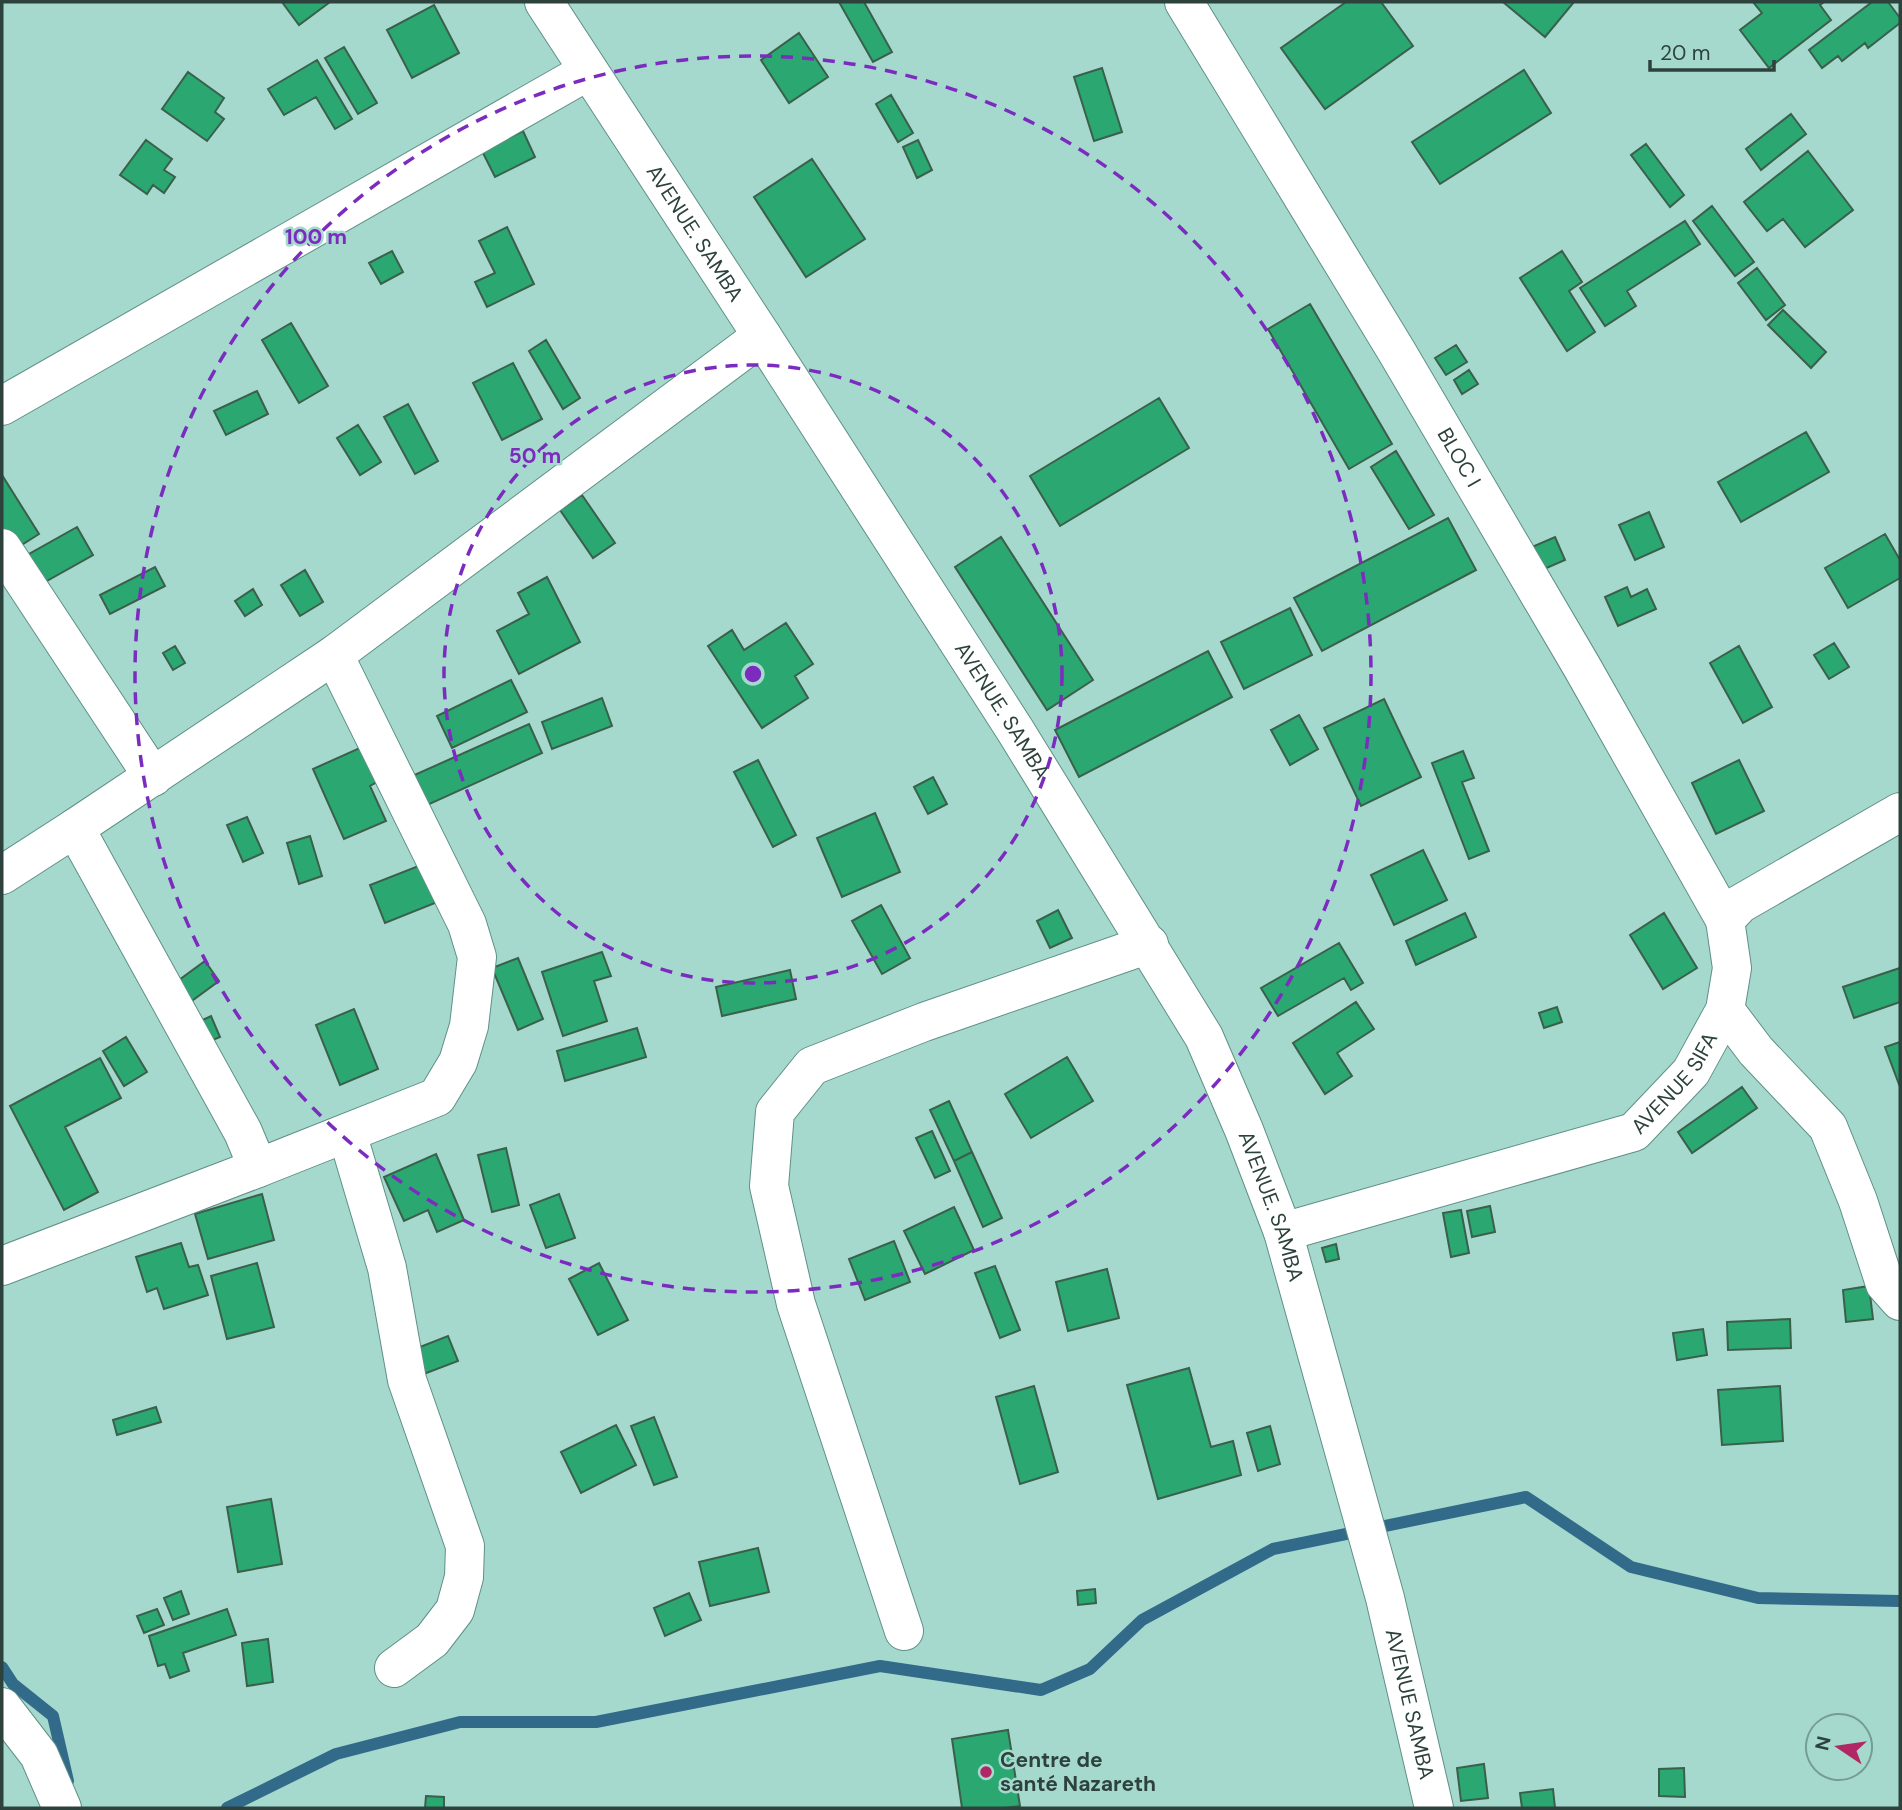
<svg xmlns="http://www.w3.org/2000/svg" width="1902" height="1810" font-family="'DM Sans',sans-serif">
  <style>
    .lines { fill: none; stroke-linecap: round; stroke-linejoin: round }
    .stream { stroke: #326b8a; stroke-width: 12 }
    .building { fill: #2ba771; stroke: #3a604b; stroke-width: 2 }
    .minor-casing { stroke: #5f9086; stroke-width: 40 }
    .tertiary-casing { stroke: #5f9086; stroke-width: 40 }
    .minor { stroke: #fff; stroke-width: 38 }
    .tertiary { stroke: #fff; stroke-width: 38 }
    .ring { fill: none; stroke: #7b2cbf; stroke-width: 3.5; stroke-dasharray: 12 9 }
    .poi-dot { fill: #b12664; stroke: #a6d9ce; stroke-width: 2.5 }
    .labels { text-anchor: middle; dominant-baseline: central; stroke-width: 5; stroke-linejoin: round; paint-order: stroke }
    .street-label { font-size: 21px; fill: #2d423d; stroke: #a6d9ce }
    .poi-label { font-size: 21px; font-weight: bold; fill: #2d423d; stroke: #a6d9ce; text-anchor: start }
    .centre { fill: #7b2cbf; stroke: #a6d9ce; stroke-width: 3.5 }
    .ring-label { font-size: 21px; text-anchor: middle; font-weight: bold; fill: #7b2cbf; stroke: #a6d9ce; stroke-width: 5; stroke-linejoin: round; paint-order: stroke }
  </style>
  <rect width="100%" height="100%" fill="#a6d9ce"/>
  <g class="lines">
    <path class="stream" d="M2 1667 13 1684 53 1716 68 1781
      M227 1808 336 1754 460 1722H596L880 1666 1041 1690 1090 1669 1142 1620 1273 1549 1526 1497 1631 1567 1758 1598 1900 1601"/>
  </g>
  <path class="building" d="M282 2H330L299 25Z
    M839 2H864L892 52 873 62Z
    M1346 2H1381L1413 46 1325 109 1281 48Z
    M1503 2H1574L1545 37Z
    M1753 2H1824L1820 5 1831 20 1769 68 1740 30 1762 13Z
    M1872 2H1888L1900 18V23L1868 48 1865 43 1842 61 1838 56 1822 68 1809 50Z
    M434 5 459 53 412 78 387 30Z
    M799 33 828 77 789 103 761 60Z
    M344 47 377 103 358 114 325 58Z
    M317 60 352 119 335 129 316 97 284 115 268 89Z
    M1102 68 1122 132 1094 141 1074 77Z
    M1524 70 1551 113 1440 184 1412 142Z
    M188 72 224 98 215 112 224 119 207 141 162 109Z
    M891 95 913 133 898 142 876 104Z
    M1791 114 1806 134 1761 170 1746 149Z
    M523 131 535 157 495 177 482 151Z
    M146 140 172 159 164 170 175 177 164 193 153 185 147 194 120 175Z
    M918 140 932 170 917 178 903 147Z
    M1646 144 1684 195 1670 207 1631 155Z
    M1808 151 1853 210 1805 247 1783 219 1767 231 1744 202Z
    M812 159 865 239 806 277 754 197Z
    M1712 206 1754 262 1735 276 1693 221Z
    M1685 221 1700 244 1627 291 1636 306 1605 326 1580 288Z
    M507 227 534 284 487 307 475 282 495 273 479 241Z
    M392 251 403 272 381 284 369 263Z
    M1562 251 1582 282 1569 291 1595 332 1567 351 1520 278Z
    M1757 268 1785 305 1766 320 1738 283Z
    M1310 304 1392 444 1349 469 1268 329Z
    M1783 310 1826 352 1811 368 1768 325Z
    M291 323 328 386 299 403 262 340Z
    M546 340 580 398 563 409 529 351Z
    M1456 345 1467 362 1446 375 1435 358Z
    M513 363 542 419 502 440 473 383Z
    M1469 370 1478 384 1462 394 1454 380Z
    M257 391 268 414 226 435 214 411Z
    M1159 398 1189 448 1060 526 1030 476Z
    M408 404 438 461 415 474 384 417Z
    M358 425 381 462 360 475 337 438Z
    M1806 432 1829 472 1741 522 1718 482Z
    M1396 451 1434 515 1409 529 1371 467Z
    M2 475 39 534 12 551 2 534Z
    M582 495 615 543 593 558 560 510Z
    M1649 512 1664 547 1635 560 1619 525Z
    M1448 518 1476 570 1322 651 1294 598Z
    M77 527 93 555 38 586 22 558Z
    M1885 534 1900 560V578L1848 608 1825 568Z
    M1001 537 1093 680 1047 710 955 567Z
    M1555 537 1565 560 1542 570 1532 547Z
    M155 567 165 586 110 614 100 595Z
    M305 570 323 602 300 616 281 585Z
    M547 577 580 642 519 674 497 631 529 614 518 593Z
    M1627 587 1631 597 1647 589 1656 609 1618 626 1605 597Z
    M253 589 262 605 245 616 235 601Z
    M1290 608 1312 655 1244 689 1221 642Z
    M786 623 813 664 795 676 808 698 762 728 708 646 732 630 744 650Z
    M1834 643 1849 667 1829 679 1814 655Z
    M175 646 185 663 173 670 163 653Z
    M1739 646 1772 707 1743 723 1710 663Z
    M1208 651 1232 697 1079 777 1055 730Z
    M511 680 527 712 452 748 437 716Z
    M602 698 612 726 552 749 542 722Z
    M1384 699 1421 777 1361 806 1324 728Z
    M1299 715 1318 749 1290 765 1271 730Z
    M529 724 542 753 414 811 401 781Z
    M362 747 377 782 370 786 386 821 344 839 313 769Z
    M1463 751 1474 778 1462 782 1489 851 1469 859 1432 763Z
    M758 760 796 835 773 847 734 772Z
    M1739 760 1764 811 1716 834 1692 783Z
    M933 777 947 804 928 814 914 787Z
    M875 813 900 872 842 897 817 838Z
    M247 817 263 853 243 862 227 825Z
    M310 836 322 876 299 884 287 843Z
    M1423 850 1447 900 1394 925 1371 875Z
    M421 865 435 903 385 923 370 885Z
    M881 905 910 958 882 974 852 921Z
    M1058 910 1072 938 1050 948 1037 921Z
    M1465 913 1476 937 1416 965 1406 941Z
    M1664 913 1697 968 1663 989 1630 935Z
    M1339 943 1363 983 1351 990 1344 978 1278 1016 1261 988Z
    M602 952 611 976 594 981 607 1021 563 1036 542 972Z
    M518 958 543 1019 518 1030 492 968Z
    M205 961 219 981 178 1011 164 991Z
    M1900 968V1002L1854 1018 1843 987Z
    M790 970 796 999 722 1016 716 987Z
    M1356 1002 1374 1029 1337 1053 1352 1076 1325 1094 1293 1043Z
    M1557 1007 1562 1022 1544 1028 1539 1013Z
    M354 1009 378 1069 340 1085 316 1025Z
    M211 1016 220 1037 201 1045 192 1025Z
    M637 1028 646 1057 565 1081 557 1051Z
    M126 1037 147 1072 124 1086 103 1051Z
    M1900 1042V1087L1885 1047Z
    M1067 1057 1093 1101 1031 1138 1005 1094Z
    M100 1058 121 1098 65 1127 98 1192 64 1210 10 1106Z
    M1742 1087 1757 1108 1692 1153 1678 1132Z
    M949 1101 972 1152 954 1161 930 1110Z
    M932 1131 950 1171 935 1178 916 1138Z
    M506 1148 519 1205 492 1212 478 1155Z
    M972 1152 1002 1218 983 1227 954 1161Z
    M436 1154 464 1220 437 1232 428 1210 404 1221 384 1177Z
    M262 1194 274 1240 208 1259 195 1214Z
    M559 1194 575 1238 546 1248 530 1205Z
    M1490 1206 1495 1232 1472 1237 1467 1211Z
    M954 1207 974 1250 925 1274 904 1231Z
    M1461 1210 1469 1253 1451 1257 1443 1213Z
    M894 1241 910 1282 865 1300 849 1259Z
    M181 1243 189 1267 198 1265 208 1295 164 1309 157 1288 147 1292 136 1257Z
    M1336 1244 1339 1259 1326 1262 1322 1248Z
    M257 1263 274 1327 227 1339 211 1276Z
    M599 1263 628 1320 598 1335 569 1279Z
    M995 1266 1020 1330 1000 1338 975 1273Z
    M1107 1269 1119 1318 1068 1331 1056 1282Z
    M1869 1286 1873 1319 1846 1322 1843 1290Z
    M1790 1319 1791 1348 1728 1350 1727 1322Z
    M1703 1329 1707 1355 1677 1360 1673 1333Z
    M448 1336 458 1361 416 1377 407 1352Z
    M1189 1368 1211 1447 1233 1441 1241 1475 1158 1499 1127 1385Z
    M1034 1386 1058 1472 1020 1484 996 1397Z
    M1780 1386 1783 1441 1722 1445 1718 1390Z
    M156 1407 161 1422 117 1435 113 1420Z
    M654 1417 677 1477 654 1485 631 1426Z
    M616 1425 636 1465 581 1493 561 1452Z
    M1270 1426 1280 1464 1258 1471 1247 1433Z
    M271 1499 282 1564 238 1572 227 1507Z
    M758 1548 769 1592 710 1606 699 1562Z
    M1095 1589 1096 1603 1078 1605 1077 1591Z
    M181 1591 189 1614 173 1620 164 1598Z
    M689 1593 701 1620 665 1636 654 1608Z
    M157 1609 164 1625 144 1633 137 1616Z
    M227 1609 236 1635 183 1653 189 1671 170 1678 165 1664 158 1666 149 1636Z
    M268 1639 273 1682 247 1686 242 1643Z
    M1008 1730 1020 1806 1004 1808H962L952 1739Z
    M1484 1764 1488 1798 1461 1801 1457 1768Z
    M1684 1768 1685 1797 1659 1796V1769Z
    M1553 1789 1555 1808H1522L1520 1793Z
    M426 1796 444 1797V1808H425Z"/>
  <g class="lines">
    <defs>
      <g id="minor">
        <path id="s1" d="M1184 2 1397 352 1582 667 1725 920"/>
        <path d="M2 406 588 71"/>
        <path d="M2 548 153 777"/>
        <path d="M2 875 75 828"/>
        <path d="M1725 1010 1756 1051 1828 1127 1858 1201 1885 1284 1900 1301"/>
        <path d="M347 1133 387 1268 407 1380 465 1546 464 1577 455 1610 432 1640 394 1668"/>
        <path d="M258 1168 437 1097 458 1062 469 1026 477 957 467 924 334 655"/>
        <path id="s2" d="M1283 1232 1634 1132 1691 1072 1725 1010 1732 968 1725 920 1740 904 1900 812"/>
        <path d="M2 1266 258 1168 243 1132 75 828 334 655 762 336"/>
        <path d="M904 1631 796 1304 769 1186 775 1112 812 1066 924 1022 1149 944"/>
        <path d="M2 1707 39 1755 62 1808"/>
      </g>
      <g id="tertiary">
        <path id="s3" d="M544 2 762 336 1015 730 1204 1037 1244 1130 1283 1232 1385 1598 1434 1808"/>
      </g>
    </defs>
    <use href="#minor" class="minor-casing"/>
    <use href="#tertiary" class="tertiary-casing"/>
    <use href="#minor" class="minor"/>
    <use href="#tertiary" class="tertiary"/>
  </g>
  <g class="ring">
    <circle cx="753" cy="674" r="309"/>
    <circle cx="753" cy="674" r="618"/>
  </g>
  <circle class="poi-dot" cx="986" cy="1772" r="7"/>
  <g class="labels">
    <g class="street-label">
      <text stroke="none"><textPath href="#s3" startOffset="276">AVENUE. SAMBA</textPath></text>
      <text stroke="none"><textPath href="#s1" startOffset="532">BLOC I</textPath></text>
      <text stroke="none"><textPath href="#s3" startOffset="844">AVENUE. SAMBA</textPath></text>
      <text stroke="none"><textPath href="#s2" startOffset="429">AVENUE SIFA</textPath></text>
      <text stroke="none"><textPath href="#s3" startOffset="1410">AVENUE. SAMBA</textPath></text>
      <text stroke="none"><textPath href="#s3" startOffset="1927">AVENUE SAMBA</textPath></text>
    </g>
    <g class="poi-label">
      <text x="1000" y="1760">Centre de<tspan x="1000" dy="24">santé Nazareth</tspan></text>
    </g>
  </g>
  <circle cx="753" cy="674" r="10" class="centre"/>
  <g class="ring-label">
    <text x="316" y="244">100 m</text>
    <text x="535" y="463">50 m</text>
  </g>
  <rect width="1902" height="1810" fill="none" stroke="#2d423d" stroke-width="7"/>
  <g transform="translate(1839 1747) rotate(283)"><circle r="33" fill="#a6d9ce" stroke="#769d94" stroke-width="2"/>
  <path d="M0-5L12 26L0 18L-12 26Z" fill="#b12664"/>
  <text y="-10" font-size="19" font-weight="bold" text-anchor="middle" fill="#2d423d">N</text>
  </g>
  <path d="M1650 60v10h124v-10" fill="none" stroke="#2d423d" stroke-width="3.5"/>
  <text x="1660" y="60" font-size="21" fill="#2d423d" stroke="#a6d9ce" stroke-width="5" paint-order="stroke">20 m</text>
</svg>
